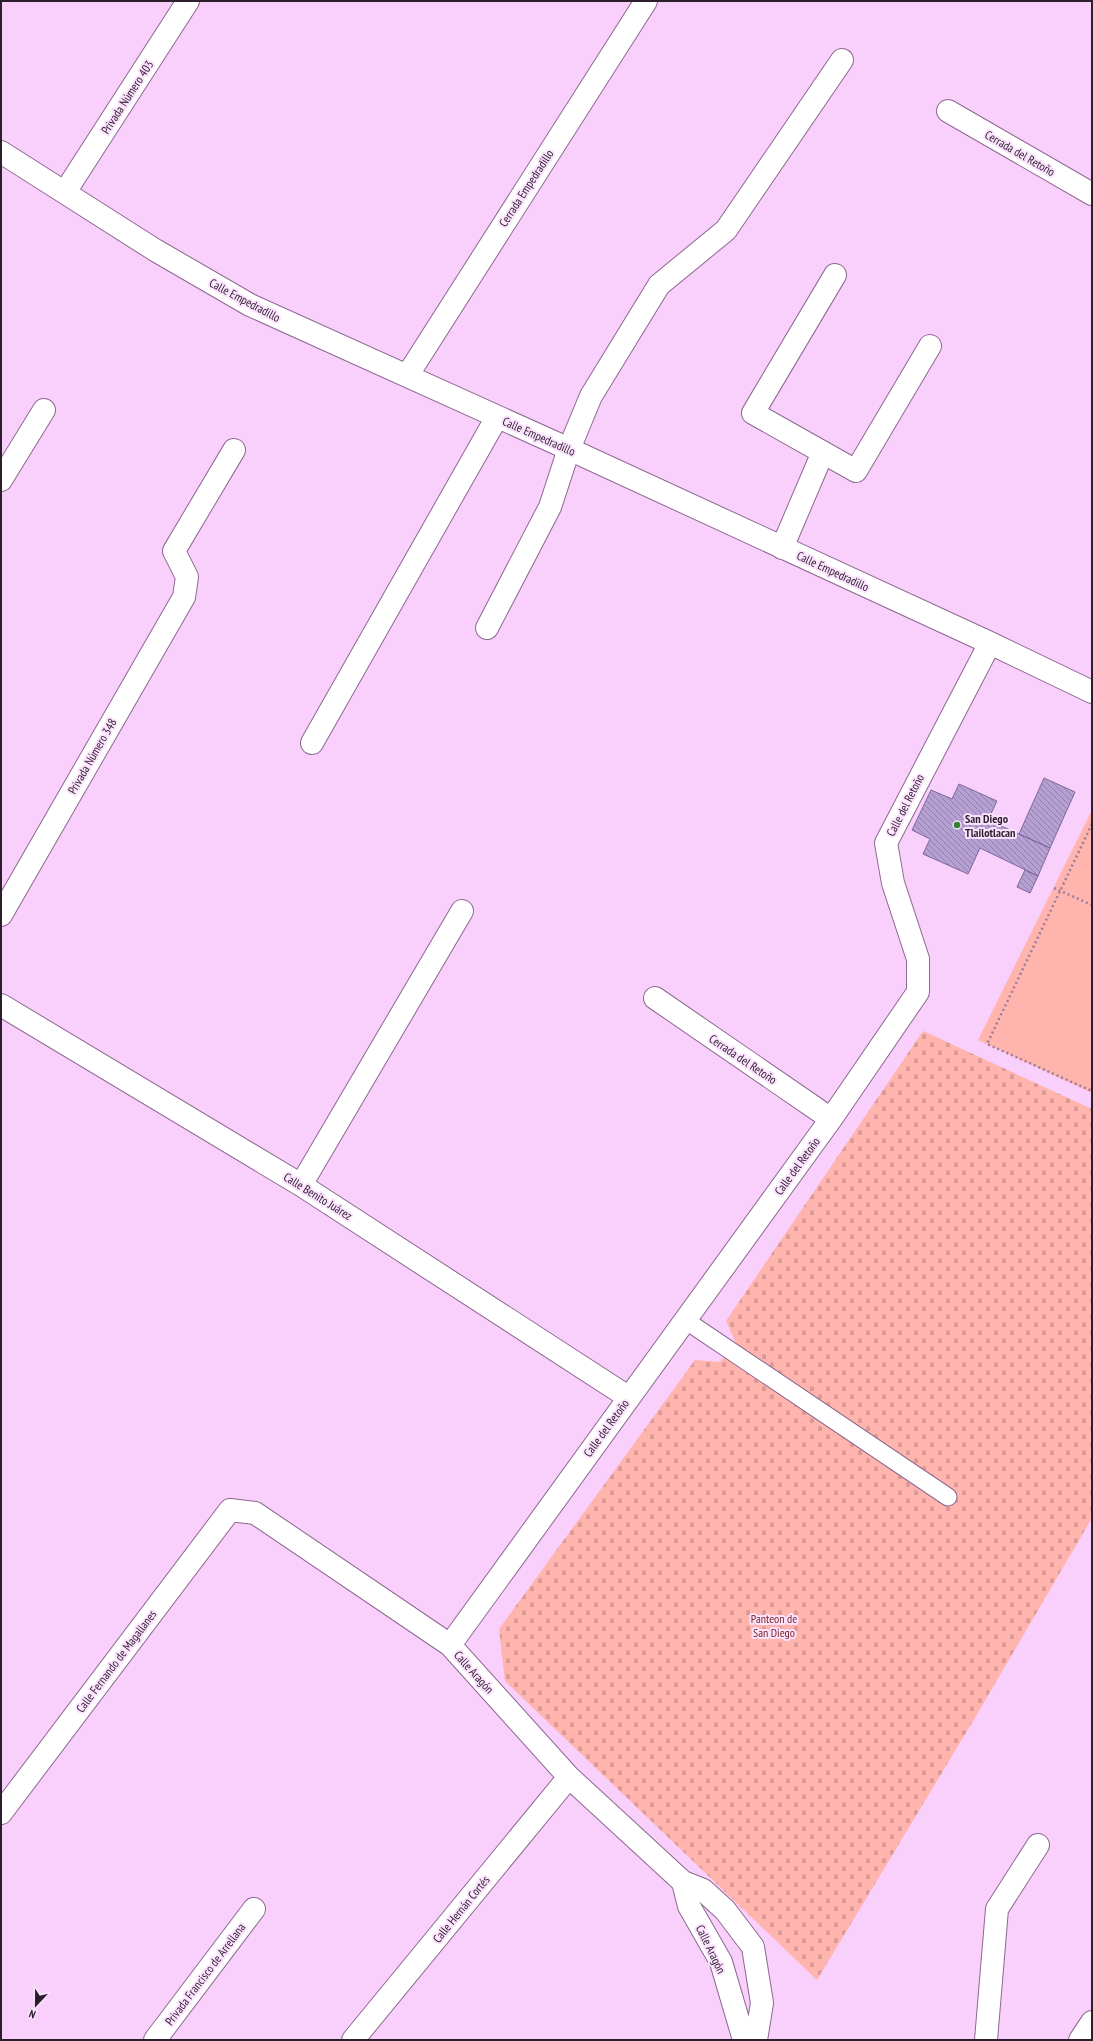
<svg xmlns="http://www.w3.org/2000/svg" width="1093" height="2041" font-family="'PT Sans Narrow',sans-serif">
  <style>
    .cemetery { fill: url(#cemetery-stones) }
    .garden { fill: #ffb4ae }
    .building { fill: url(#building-back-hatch); stroke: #7d6898 }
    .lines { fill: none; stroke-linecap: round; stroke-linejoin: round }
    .lane-casing { stroke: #8d6890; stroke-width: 19 }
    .street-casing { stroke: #8d6890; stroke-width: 24 }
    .path { stroke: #9b7d9d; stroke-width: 2.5; stroke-dasharray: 2 3; stroke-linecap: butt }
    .lane { stroke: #fff; stroke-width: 17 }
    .street { stroke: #fff; stroke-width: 22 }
    .poi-dot { fill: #308533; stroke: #fce3fe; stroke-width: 1.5 }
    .labels { text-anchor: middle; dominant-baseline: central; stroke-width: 4; stroke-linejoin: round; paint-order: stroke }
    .street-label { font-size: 12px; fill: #2d1e2e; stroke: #fce3fe }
    .poi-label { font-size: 12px; font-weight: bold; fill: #2d1e2e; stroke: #fce3fe; text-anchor: start }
    .park-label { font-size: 12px; fill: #7c2324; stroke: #fce3fe }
  </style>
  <defs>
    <pattern id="cemetery-stones" width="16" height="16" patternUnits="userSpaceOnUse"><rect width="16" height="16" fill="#ffb4ae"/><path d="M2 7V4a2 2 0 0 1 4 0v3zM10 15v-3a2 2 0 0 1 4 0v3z" fill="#db9a96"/></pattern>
    <pattern id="building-back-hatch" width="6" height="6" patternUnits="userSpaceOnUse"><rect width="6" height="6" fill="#b5a0d3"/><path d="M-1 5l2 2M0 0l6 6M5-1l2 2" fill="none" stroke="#9482ac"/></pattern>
  </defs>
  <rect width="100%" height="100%" fill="#f9cffc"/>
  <path class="cemetery" d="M923 1031 1092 1109V1518L973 1721 817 1980 505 1681 499 1629 695 1360 720 1362 736 1343 726 1321Z"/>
  <path class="garden" d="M1092 810V1093L978 1040Z"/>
  <path class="building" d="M1044 778 1075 792 1050 848 1019 834Z
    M959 784 997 801 988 820 1050 848 1038 876 980 848 968 874 923 854 930 839 912 830 931 790 952 799Z
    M1025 870 1038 876 1030 893 1017 887Z"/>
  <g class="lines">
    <defs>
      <path id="lane" d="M685 1320 948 1497"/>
      <path id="street" d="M948 111 1092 194
        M1 152 155 250 250 305 569 449 990 643 1092 692
        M65 192 188 1
        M835 275 753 413 856 471 930 346
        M407 376 646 1
        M1 480 44 410
        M782 548 823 452
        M487 628 550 507 569 449 591 396 659 285 726 230 842 60
        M312 743 497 417
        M1 915 184 597 187 577 174 551 234 450
        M655 998 831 1119
        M1 1005 301 1185 628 1397
        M301 1185 462 911
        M450 1645 831 1119 918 992V959L893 883 886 843 990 643
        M1 1813 230 1510 255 1513 450 1645 569 1777 683 1882 703 1890 725 1910 753 1947 762 2003 756 2040
        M683 1882 689 1906 721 1962 744 2040
        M155 2040 254 1909
        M353 2040 569 1777
        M986 2040 997 1909 1038 1845
        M1080 2040 1092 2022"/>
    </defs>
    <use href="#lane" class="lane-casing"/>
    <use href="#street" class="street-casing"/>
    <path class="path" d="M1092 824 987 1044 1092 1091
      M1054 888 1092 905"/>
    <use href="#lane" class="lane"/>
    <use href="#street" class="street"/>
  </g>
  <circle class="poi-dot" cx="957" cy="825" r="4"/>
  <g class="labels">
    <g class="street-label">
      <text transform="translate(127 97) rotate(-57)">Privada Número 403</text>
      <text transform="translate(1020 153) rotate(30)">Cerrada del Retoño</text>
      <text transform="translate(526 188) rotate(-57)">Cerrada Empedradillo</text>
      <text transform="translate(245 300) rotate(28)">Calle Empedradillo</text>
      <text transform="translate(539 436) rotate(24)">Calle Empedradillo</text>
      <text transform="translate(833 571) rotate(25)">Calle Empedradillo</text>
      <text transform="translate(92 756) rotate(-60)">Privada Número 348</text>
      <text transform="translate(905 805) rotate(-63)">Calle del Retoño</text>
      <text transform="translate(743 1059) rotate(34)">Cerrada del Retoño</text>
      <text transform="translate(797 1166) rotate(-54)">Calle del Retoño</text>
      <text transform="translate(318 1196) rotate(32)">Calle Benito Juárez</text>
      <text transform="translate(606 1428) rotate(-54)">Calle del Retoño</text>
      <text transform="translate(116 1661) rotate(-53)">Calle Fernando de Magallanes</text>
      <text transform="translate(474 1672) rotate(48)">Calle Aragón</text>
      <text transform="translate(461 1909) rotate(-51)">Calle Hernán Cortés</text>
      <text transform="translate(711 1949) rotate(64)">Calle Aragón</text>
      <text transform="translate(205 1974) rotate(-53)">Privada Francisco de Arrellana</text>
    </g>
    <g class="poi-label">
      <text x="965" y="818">San Diego<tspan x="965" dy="14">Tlailotlacan</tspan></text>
    </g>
    <g class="park-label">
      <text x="774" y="1618">Panteon de<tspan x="774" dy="14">San Diego</tspan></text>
    </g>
  </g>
  <rect width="1093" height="2041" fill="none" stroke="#2d1e2e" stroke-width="4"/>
  <g transform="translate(36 2005) rotate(202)" stroke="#fce3fe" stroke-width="3" paint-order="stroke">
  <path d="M0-3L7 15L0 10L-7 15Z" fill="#2d1e2e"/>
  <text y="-6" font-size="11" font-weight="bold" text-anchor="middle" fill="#2d1e2e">N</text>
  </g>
</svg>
